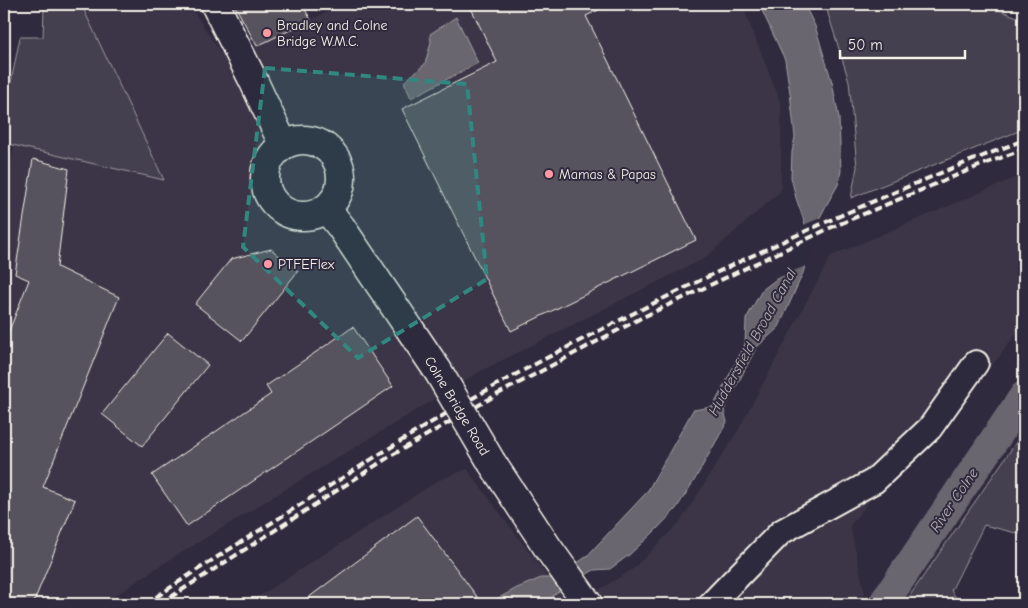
<svg xmlns="http://www.w3.org/2000/svg" width="1028" height="608" font-family="'Comic Neue',sans-serif">
  <style>
    .built { fill: #3b3647 }
    .green { fill: #454050; stroke: #9c989c }
    .water { fill: #6a6670; stroke: #a19ea0 }
    .pier { fill: #2f2a3d }
    .lines { fill: none; stroke-linecap: round; stroke-linejoin: round }
    .river { stroke: #6a6670; stroke-width: 30 }
    .building { fill: #56525f; stroke: #f4f1e8 }
    .minor-casing { stroke: #f4f1e8; stroke-width: 28 }
    .major-casing { stroke: #f4f1e8; stroke-width: 31 }
    .minor { stroke: #2f2a3d; stroke-width: 24 }
    .major { stroke: #2f2a3d; stroke-width: 28 }
    .rail { stroke: #f4f1e8; stroke-width: 4; stroke-dasharray: 8 4; stroke-linecap: butt }
    .major-bridge-casing { stroke: #f4f1e8; stroke-width: 31; stroke-linecap: butt }
    .major-bridge { stroke: #2f2a3d; stroke-width: 28 }
    .marked { fill: #318880; fill-opacity: 0.2; stroke: #318880; stroke-width: 4; stroke-dasharray: 10 6; stroke-linejoin: round }
    .poi-dot { fill: #ff9aa2; stroke: #2f2a3d; stroke-width: 2 }
    .labels { text-anchor: middle; dominant-baseline: central; stroke-width: 4; stroke-linejoin: round; paint-order: stroke }
    .poi-label { font-size: 14px; fill: #f4f1e8; stroke: #2f2a3d; text-anchor: start }
    .street-label { font-size: 14px; fill: #f4f1e8; stroke: #2f2a3d }
    .water-label { font-size: 15px; font-style: italic; fill: #b6b2b2; stroke: #2f2a3d }
  </style>
  <rect width="100%" height="100%" fill="#2f2a3d"/>
  <filter id="ink" filterUnits="userSpaceOnUse"><feTurbulence type="fractalNoise" baseFrequency=".02" numOctaves="2"/><feDisplacementMap in="SourceGraphic" scale="10" xChannelSelector="R" yChannelSelector="G"/><feConvolveMatrix kernelMatrix="1 2 1 2 8 2 1 2 1" color-interpolation-filters="sRGB"/></filter>
  <g filter="url(#ink)">
    <path class="built" d="M59 4H189L224 58 257 46 344 4H742L781 104V191L705 258 481 371 166 562 103 604H4V193L14 148 57 5Z
      M1024 174V324L994 363 886 479 850 526 865 594 859 604H576L633 569 680 522 737 432 831 256Z
      M467 469 568 604H247L439 480Z"/>
    <path class="green" d="M50 4H81L164 180 4 143V117L20 37H43L44 9Z
      M825 4H983L1020 18 1024 19V129L851 198 857 167 849 81Z
      M1024 431V535L984 525 951 591 961 604H904Z"/>
    <path class="water" d="M759 4H804L815 26 832 82 839 118 841 171 838 185 827 204 818 221 803 273 779 327 756 348 724 410 727 422 694 481 676 509 655 531 629 555 610 569 594 570 556 593 545 604H488L517 588 541 578H555L586 557 647 492 693 410 712 407 717 399 745 344 746 319 762 290 787 271 805 224 796 198 791 177 792 152 795 137 790 93 785 60Z
      M456 17 478 63 411 98 404 82 425 64 431 42 430 34Z"/>
    <path class="pier" d="M823 217 808 265 777 278 778 275 785 270 801 226Z"/>
    <g class="lines">
      <path class="river" d="M883 604 1024 396"/>
    </g>
    <path class="building" d="M234 4H302L311 20 257 46Z
      M469 4H611L586 16 696 240 511 331 402 109 497 62Z
      M33 159 69 169 57 267 119 297 43 487 75 500 33 604H4V344L29 280 15 274Z
      M271 249 298 271 242 341 195 304 231 259Z
      M353 327 393 386 187 526 152 475 271 394 266 386Z
      M168 333 208 365 142 446 102 414Z
      M417 516 478 598 470 604H300Z"/>
    <g class="lines">
      <defs>
        <path id="minor" d="M711 604 781 532 874 481 930 428 976 363"/>
        <path id="major" d="M215 4 254 82 283 144
          M265 178a38 38 0 1 1 76 0a38 38 0 1 1-76 0Z
          M326 208 341 227 438 371
          M492 463 548 548 588 604"/>
      </defs>
      <use href="#minor" class="minor-casing"/>
      <use href="#major" class="major-casing"/>
      <use href="#minor" class="minor"/>
      <use href="#major" class="major"/>
      <path class="rail" d="M146 604C191 573 238 544 284 515 355 470 425 424 498 384 668 292 844 209 1024 140
        M160 604 389 457 498 394 641 318 830 228 979 166 1024 149"/>
      <defs>
        <path id="major-bridge" d="M438 371 492 463"/>
      </defs>
      <use href="#major-bridge" class="major-bridge-casing"/>
      <use href="#major-bridge" class="major-bridge"/>
    </g>
  </g>
  <path class="marked" d="M265 68 467 84 487 279 358 358 243 247Z"/>
  <g class="poi-dot">
    <circle cx="267" cy="33" r="5"/>
    <circle cx="549" cy="174" r="5"/>
    <circle cx="268" cy="264" r="5"/>
  </g>
  <g class="labels">
    <g class="poi-label">
      <text x="277" y="25">Bradley and Colne<tspan x="277" dy="16">Bridge W.M.C.</tspan></text>
      <text x="559" y="174">Mamas &amp; Papas</text>
      <text x="278" y="264">PTFEFlex</text>
    </g>
    <g class="street-label">
      <text transform="translate(457 406) rotate(59)">Colne Bridge Road</text>
    </g>
    <g class="water-label">
      <text transform="translate(752 342) rotate(-61)">Huddersfield Broad Canal</text>
      <text transform="translate(954 500) rotate(-56)">River Colne</text>
    </g>
  </g>
  <rect width="1028" height="608" fill="none" stroke="#2f2a3d" stroke-width="20"/>
  <rect x="10" y="10" width="1008" height="588" fill="none" stroke="#f4f1e8" stroke-width="2" filter="url(#ink)"/>
  <path d="M840 50v8h125v-8" fill="none" stroke="#f4f1e8" stroke-width="2.5"/>
  <text x="848" y="50" font-size="15" fill="#f4f1e8" stroke="#2f2a3d" stroke-width="4" paint-order="stroke">50 m</text>
</svg>
